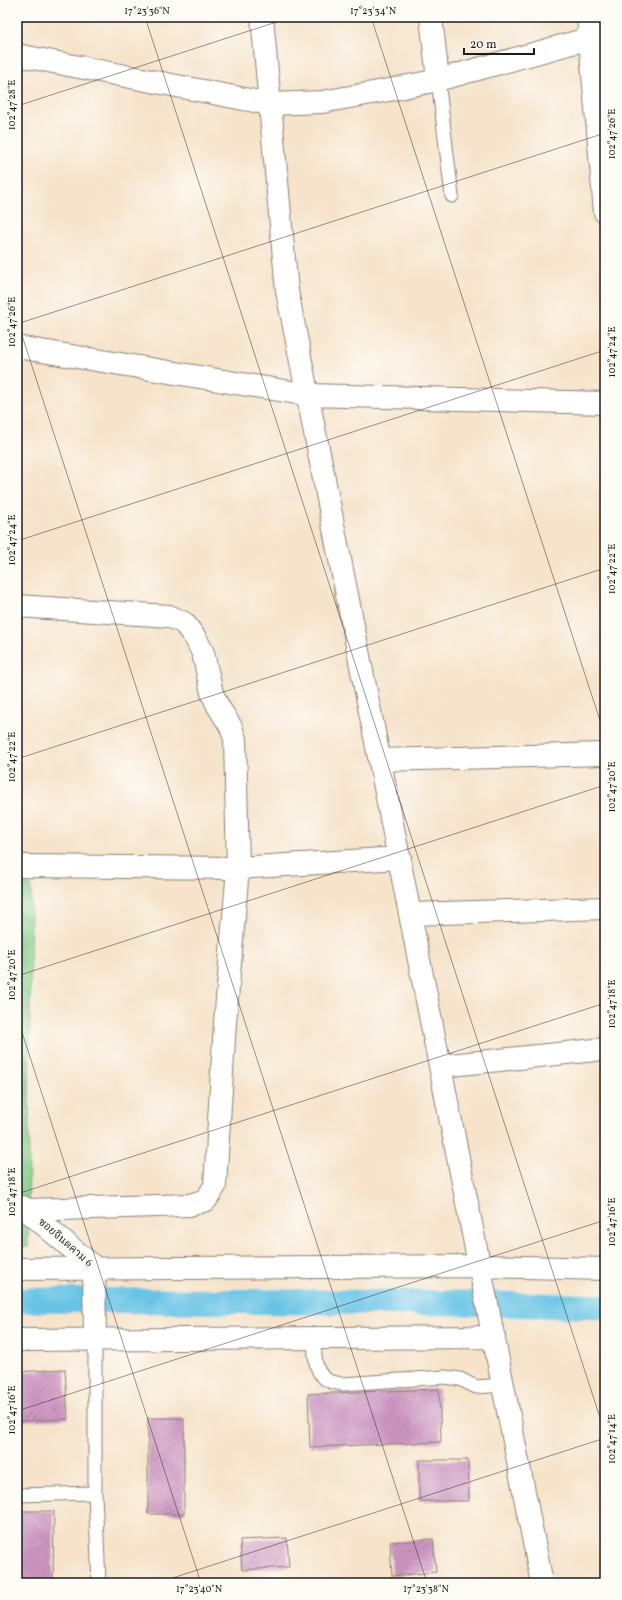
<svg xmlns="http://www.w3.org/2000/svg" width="622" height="1600" font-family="Vollkorn,'Noto Serif Thai',serif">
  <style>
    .green { fill: #82ce8b; stroke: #4f7554 }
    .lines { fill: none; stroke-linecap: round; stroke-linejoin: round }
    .canal { stroke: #68c4e6; stroke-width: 25 }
    .building { fill: url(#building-hatch) }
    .lane-casing { stroke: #898073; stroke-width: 15 }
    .street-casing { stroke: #898073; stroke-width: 24 }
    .lane { stroke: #fff; stroke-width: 13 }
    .street { stroke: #fff; stroke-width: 22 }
    .ticks { fill: none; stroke: #1c1c1c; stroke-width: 1; stroke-opacity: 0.45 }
    .labels { text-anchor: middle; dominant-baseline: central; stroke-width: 3.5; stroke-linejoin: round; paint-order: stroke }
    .street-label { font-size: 11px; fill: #1c1c1c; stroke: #fdfcf7 }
    .neatline { fill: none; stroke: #1c1c1c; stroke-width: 1.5 }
    .ticks-label { font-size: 10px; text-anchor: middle; fill: #1c1c1c }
  </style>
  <defs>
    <pattern id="building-hatch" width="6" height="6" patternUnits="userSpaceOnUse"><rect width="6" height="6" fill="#ce95c2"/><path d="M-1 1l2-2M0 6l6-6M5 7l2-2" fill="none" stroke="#a6799d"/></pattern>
  </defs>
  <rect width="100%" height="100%" fill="#fdfcf7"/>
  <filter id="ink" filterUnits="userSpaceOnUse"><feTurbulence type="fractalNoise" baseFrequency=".025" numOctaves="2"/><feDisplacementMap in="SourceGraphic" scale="8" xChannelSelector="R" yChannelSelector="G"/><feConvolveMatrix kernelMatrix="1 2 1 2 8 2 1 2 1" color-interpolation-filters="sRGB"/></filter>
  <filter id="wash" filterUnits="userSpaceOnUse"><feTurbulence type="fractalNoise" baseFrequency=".012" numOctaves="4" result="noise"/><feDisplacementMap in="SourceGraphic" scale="16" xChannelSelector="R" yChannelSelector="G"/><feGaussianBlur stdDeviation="0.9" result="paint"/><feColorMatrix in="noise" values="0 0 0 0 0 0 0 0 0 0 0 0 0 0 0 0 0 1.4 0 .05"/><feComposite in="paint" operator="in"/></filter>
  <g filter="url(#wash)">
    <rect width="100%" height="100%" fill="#f6e3ca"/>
    <path class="green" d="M17 885H31L28 1247H17Z"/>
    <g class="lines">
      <path class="canal" d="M17 1300 461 1303 605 1307"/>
    </g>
    <g id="blocks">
      <path class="building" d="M65 1369 68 1419 19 1421 20 1440H17V1372Z
        M439 1389 441 1442 310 1447 308 1394Z
        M148 1418H184V1514H148Z
        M419 1460H468L469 1501H419Z
        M17 1511H54L53 1583H17Z
        M287 1538 289 1567 242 1570 240 1540Z
        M433 1539 436 1572 392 1576 390 1542Z"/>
    </g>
  </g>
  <g filter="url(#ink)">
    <use href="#blocks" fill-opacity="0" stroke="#898073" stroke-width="1"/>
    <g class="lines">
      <defs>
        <path id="lane" d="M438 80 452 196
          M95 1338V1493L99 1583
          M314 1338C315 1353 313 1374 329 1381 333 1383 338 1383 342 1384L445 1377 460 1379 476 1387 503 1385
          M17 1495 95 1493"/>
        <path id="street" d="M262 17 287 291 542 1583
          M431 17 438 80
          M588 17 605 212
          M17 55 270 104 322 102 389 90 438 80 605 34
          M17 347 309 395 605 403
          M17 606 169 616 184 623 196 639 203 653 212 693 218 706 231 727 235 739 238 868 225 1023 215 1186 206 1200 190 1205 27 1210
          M380 760 605 754
          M17 866 238 868 400 858
          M411 914 605 908
          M441 1066 605 1049
          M23 1207 94 1267 95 1338
          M17 1269 480 1266 605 1269
          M17 1340 494 1337"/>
      </defs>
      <use href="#lane" class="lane-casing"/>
      <use href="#street" class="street-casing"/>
      <use href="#lane" class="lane"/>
      <use href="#street" class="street"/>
    </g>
  </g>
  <path class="ticks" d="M145 17 605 1433M371 17 605 736M598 17 605 39M17 106 292 17M17 320 427 1583M17 324 605 133M17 541 605 350M17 759 605 568M17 976 605 785M17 1017 201 1583M17 1194 605 1003M17 1411 605 1220M157 1583 605 1438"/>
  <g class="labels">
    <g class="street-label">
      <text transform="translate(65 1243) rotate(41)">ซอยจินตคาม 6</text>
    </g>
  </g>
  <rect width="622" height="1600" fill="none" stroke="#fdfcf7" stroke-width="44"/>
  <path d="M464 48v6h70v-6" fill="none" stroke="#1c1c1c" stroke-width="2"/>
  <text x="470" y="48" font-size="12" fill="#1c1c1c" stroke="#fdfcf7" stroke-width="3" paint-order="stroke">20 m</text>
  <rect x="22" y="22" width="578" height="1556" class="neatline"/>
  <g class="ticks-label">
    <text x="147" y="14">17°23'36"N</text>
    <text x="373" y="14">17°23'34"N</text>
    <text transform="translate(11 105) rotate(-90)" y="4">102°47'28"E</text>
    <text transform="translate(611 134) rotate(-90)" y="4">102°47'26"E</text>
    <text transform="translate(11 322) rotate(-90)" y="4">102°47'26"E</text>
    <text transform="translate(611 352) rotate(-90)" y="4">102°47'24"E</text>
    <text transform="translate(11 540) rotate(-90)" y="4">102°47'24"E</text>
    <text transform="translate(611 569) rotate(-90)" y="4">102°47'22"E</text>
    <text transform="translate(11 757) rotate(-90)" y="4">102°47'22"E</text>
    <text transform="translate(611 787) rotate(-90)" y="4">102°47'20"E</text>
    <text transform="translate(11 975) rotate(-90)" y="4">102°47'20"E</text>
    <text transform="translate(611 1004) rotate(-90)" y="4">102°47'18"E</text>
    <text transform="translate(11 1192) rotate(-90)" y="4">102°47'18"E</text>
    <text transform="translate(611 1222) rotate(-90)" y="4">102°47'16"E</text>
    <text transform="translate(11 1410) rotate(-90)" y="4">102°47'16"E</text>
    <text transform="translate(611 1439) rotate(-90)" y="4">102°47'14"E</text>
    <text x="199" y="1592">17°23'40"N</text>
    <text x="426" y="1592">17°23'38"N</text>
  </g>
</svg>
